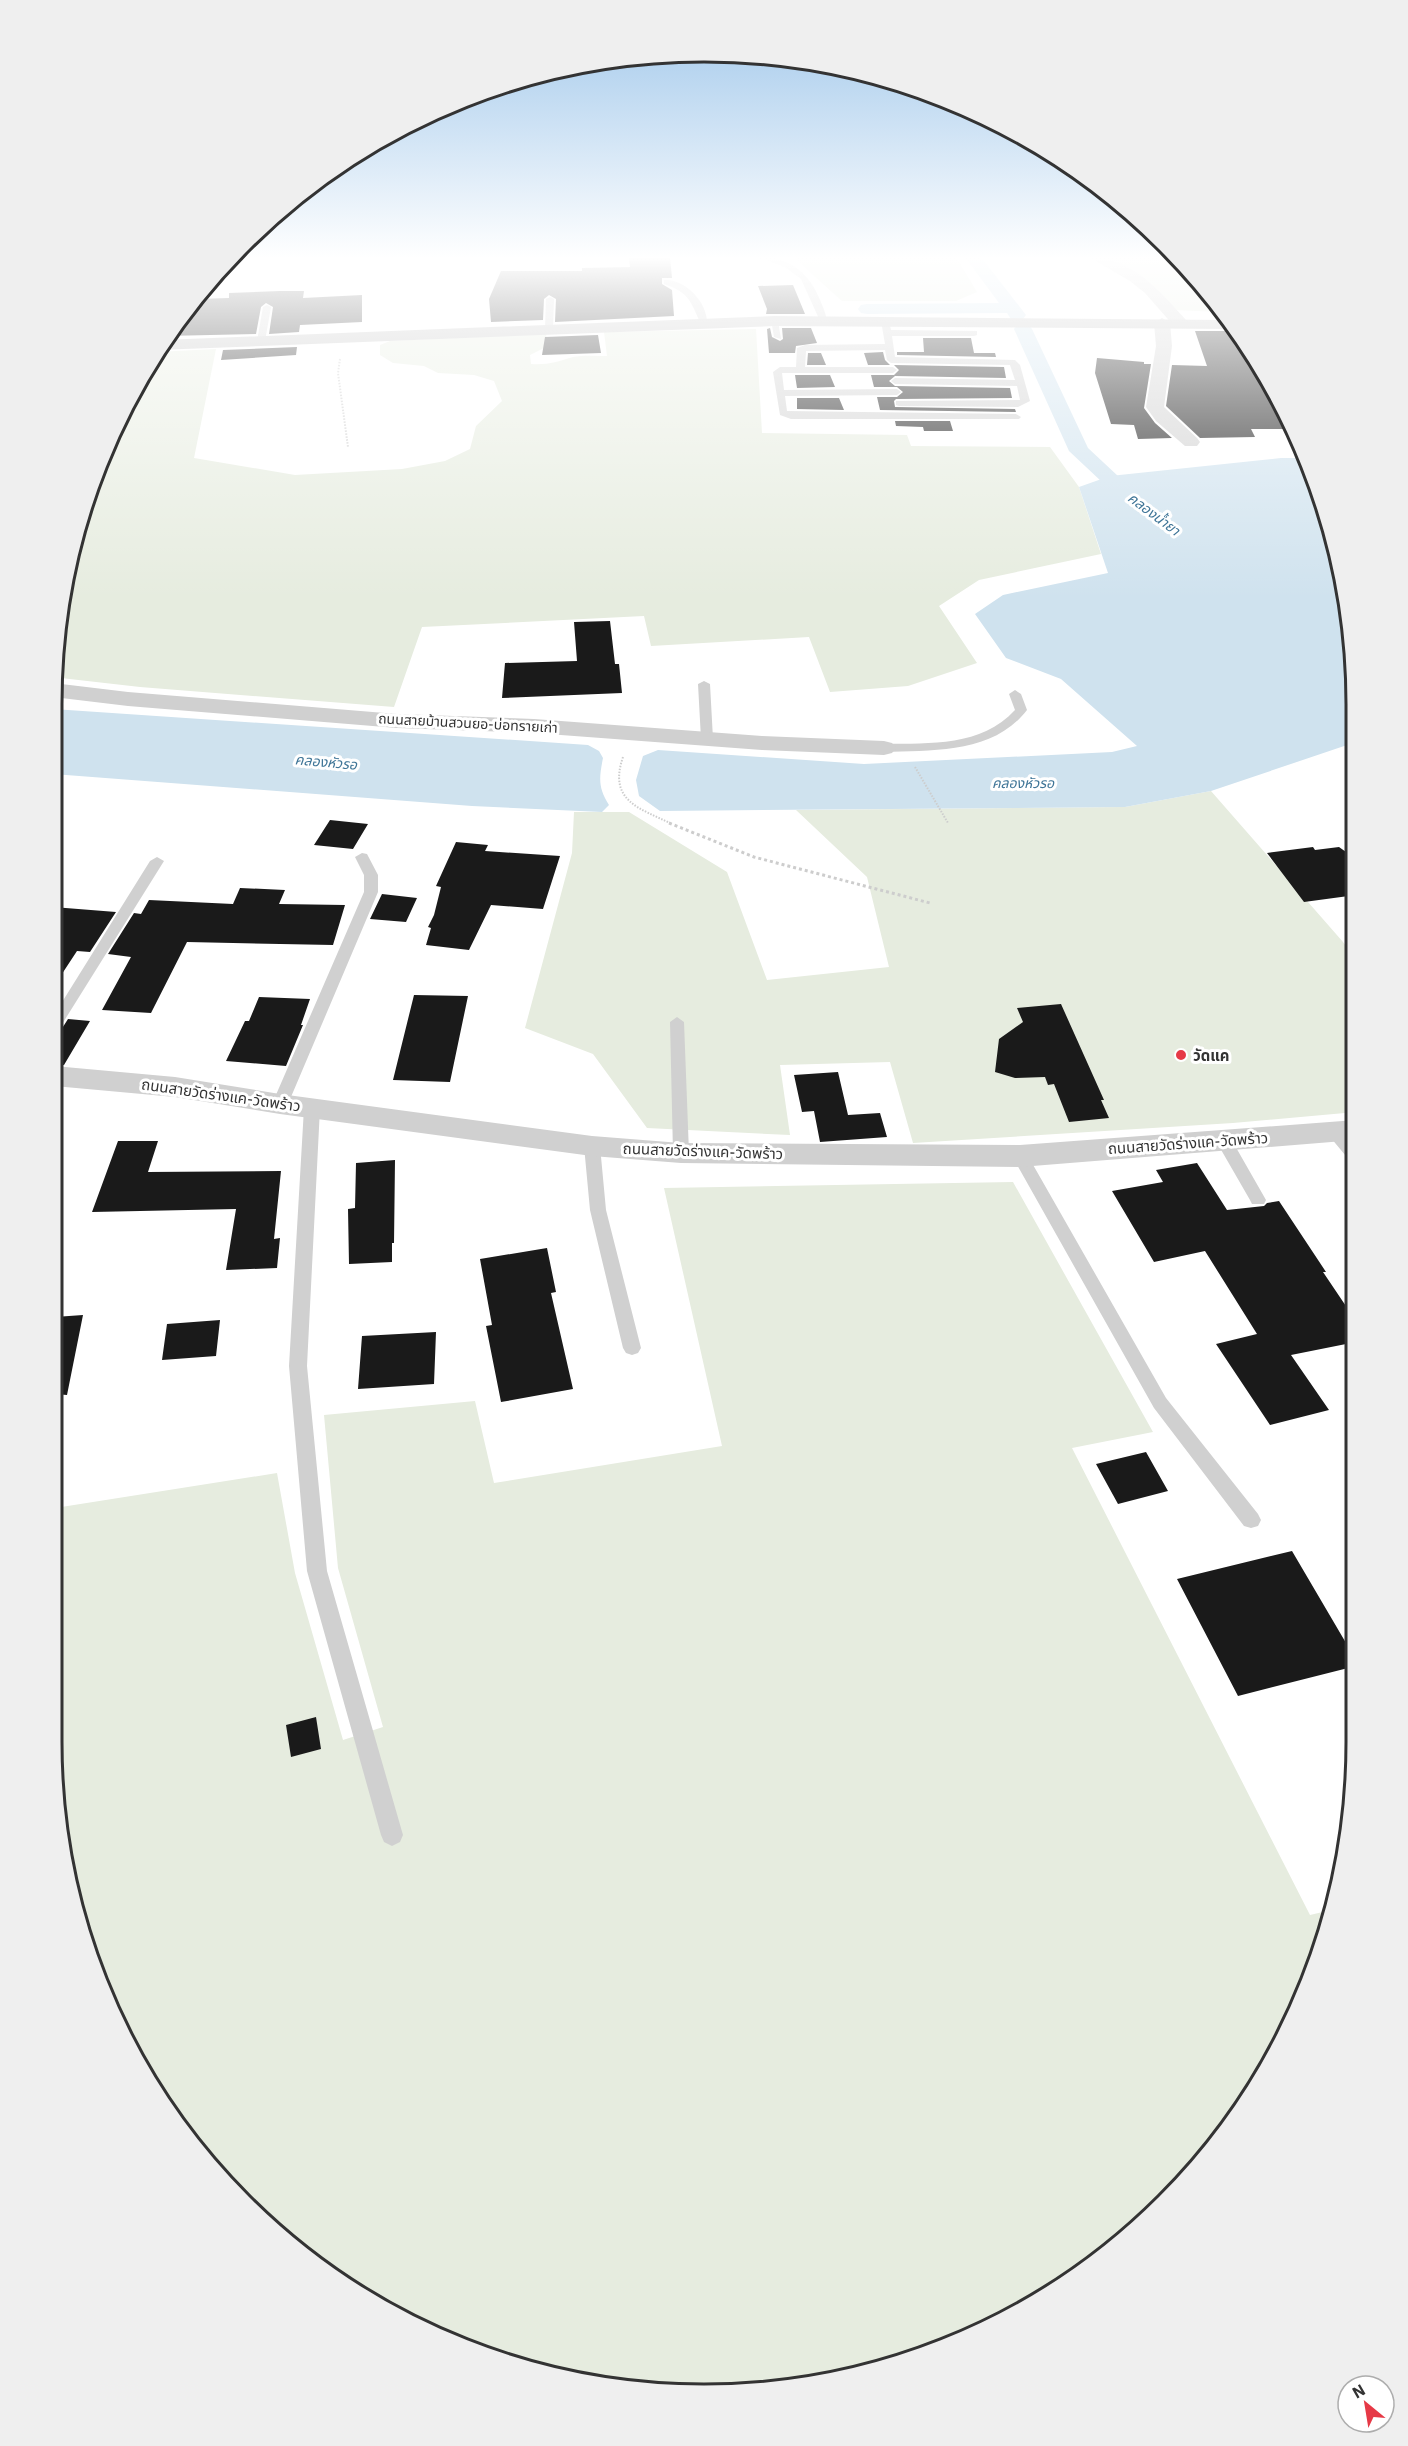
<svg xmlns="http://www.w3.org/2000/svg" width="1408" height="2446" font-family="'IBM Plex Sans','Noto Sans Thai',sans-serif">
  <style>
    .green { fill: #e6ecdf }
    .water { fill: #cfe2ee }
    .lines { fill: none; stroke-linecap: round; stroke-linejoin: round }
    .canal { fill: #cfe2ee; fill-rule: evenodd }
    .building { fill: #1a1a1a }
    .path-far1 { stroke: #cdcdcd; stroke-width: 2; stroke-dasharray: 1.5 1.5; stroke-linecap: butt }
    .path { stroke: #cdcdcd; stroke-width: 3; stroke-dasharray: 3 3; stroke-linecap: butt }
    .lane { fill: #d0d0d0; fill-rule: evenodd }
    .street { fill: #d0d0d0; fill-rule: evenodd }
    .secondary { fill: #bdbdbd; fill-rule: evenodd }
    .poi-dot { fill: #e63946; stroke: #fff; stroke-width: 2 }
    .labels { text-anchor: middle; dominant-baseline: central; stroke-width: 6; stroke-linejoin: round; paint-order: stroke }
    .far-water-label { font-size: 14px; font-style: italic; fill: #3f7597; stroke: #fff }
    .far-street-label { font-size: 14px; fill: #333; stroke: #fff }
    .poi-label { font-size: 15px; font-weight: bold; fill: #333; stroke: #fff; text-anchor: start }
    .street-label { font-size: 15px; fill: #333; stroke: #fff }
    .rim { fill: none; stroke: #333; stroke-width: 3 }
  </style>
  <rect width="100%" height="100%" fill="#fff"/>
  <path class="green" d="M793 257H956L977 292 956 301H842Z
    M1105 257H1177L1219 312 1175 310 1140 277Z
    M756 329 762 433 907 435 911 446 1050 447 1079 487 1101 554 979 580 939 606 977 663 908 686 830 692 809 637 651 646 644 616 422 627 394 707 140 687 52 677V661L86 494 156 352 216 349 194 458 295 475 402 469 445 461 470 449 476 426 502 401 494 381 474 375 438 373 424 366 393 363 380 355V345L390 341 546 334 548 346 530 355 531 364C549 365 556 362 573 357 583 355 596 356 607 356L604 332Z
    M1211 791 1343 942 1356 960V1112L1233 1123 913 1143 890 1062 780 1065 790 1135 647 1128 593 1054 525 1028 572 853 574 812H629L727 872 767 980 889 967 867 877 796 810 1125 807Z
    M1013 1182 1153 1432 1072 1448 1310 1915 1331 1910 1322 1952 1247 2104 1195 2173 1102 2260 1030 2308 914 2360 746 2394 619 2389 535 2373 415 2328 350 2290 243 2204 186 2139 118 2031 86 1952 57 1828 55 1508 277 1473 295 1573 343 1740 383 1727 338 1568 324 1415 475 1401 494 1483 722 1446 664 1188Z"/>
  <path class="water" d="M1281 458H1306L1322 494 1356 661V742L1211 791 1125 807 660 811 639 796 636 780 643 756 658 750 864 764 1112 752 1137 746 1061 679 1006 658 975 614 1003 595 1108 573 1079 487 1110 476Z
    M53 709 588 745 599 751 603 758C599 778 598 788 609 805L602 812 472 806 53 774Z"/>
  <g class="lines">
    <path class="canal" d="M965 257H981L1026 315 1023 319H1011L1007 313 867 314 861 313 858 309 861 305 867 304 999 303Z
      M1023 324 1029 325 1032 329 1088 448 1149 505 1153 509 1149 513 1142 515 1135 513 1069 451 1014 329 1017 325Z"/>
  </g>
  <path class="building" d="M629 257H670L672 278H662V284L672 290 674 316 555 322 556 299 549 295 544 299 543 320 491 322 489 299 501 271H582V268L630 267Z
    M793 285 805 314H766L767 309 758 286Z
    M280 291H304L303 298 362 295V322L300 325 299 332 269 334 273 307 266 303 261 307 256 334 165 336 196 299 229 298V293Z
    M770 328 772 337 780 341 783 339 782 328H811L817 343 796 346 795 353H769L767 329Z
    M1195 331H1234L1255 359 1271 396 1278 397 1293 429H1251L1255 437 1200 438 1166 406 1172 365 1207 366Z
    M598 335 601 353 542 355 545 337Z
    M923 338H971L974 353H995L996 357 897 355V352H924Z
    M297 347 296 355 221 360 223 350Z
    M883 352 885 360 890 365H868L864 353Z
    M808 353H821L826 365H807Z
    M1097 358 1144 362V364H1151L1144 408 1155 423 1172 438 1138 439 1134 425 1111 424 1095 373Z
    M894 365 1004 367 1006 378 895 376 889 381 895 386 1010 388 1012 398 896 399 894 401 895 407 1015 409 1016 412 880 410 877 397H897L903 392 897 387H874L871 375H894L899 370Z
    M795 375H830L835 387 797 388Z
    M797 398H839L844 410 797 409Z
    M895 421H950L953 431H924L923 427 896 426Z
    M610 621 615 664H619L622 693 502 698 505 663 577 661 574 622Z
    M330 820 368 824 353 849 314 845Z
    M456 842 488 845 485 851 560 856 543 909 491 905 469 950 426 945 431 928 428 927 434 915 441 887 436 886Z
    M1313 847 1315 850 1339 847 1356 859V895L1304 902 1267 853Z
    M240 888 285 890 279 904 345 905 333 945 187 942 151 1013 102 1010 131 957 108 954 134 913 141 914 149 900 233 904Z
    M382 894 417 898 406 922 370 919Z
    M53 907 116 912 90 952 77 951 54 986Z
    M414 995 468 996 450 1082 393 1080Z
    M259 997 310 999 301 1025H303L286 1066 226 1061 245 1021H249Z
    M1061 1004 1104 1100H1101L1109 1118 1069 1122 1054 1084 1048 1085 1045 1077 1015 1078 995 1072 999 1039 1023 1022 1017 1008Z
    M68 1019 90 1021 64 1065 54 1064V1033L61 1030Z
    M838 1072 848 1115 880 1113 887 1137 820 1142 814 1111 802 1112 794 1075Z
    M118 1141H158L148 1172 281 1171 274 1239 280 1238 277 1268 226 1270 236 1209 92 1212Z
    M395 1160 394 1243H392V1262L349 1264 348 1209 355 1208 356 1163Z
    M1197 1163 1227 1210 1264 1206 1267 1203 1279 1201 1326 1272H1323L1356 1321V1342L1291 1355 1329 1410 1270 1425 1216 1344 1257 1334 1205 1251 1154 1262 1112 1191 1163 1182 1156 1170Z
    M547 1248 556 1292 551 1293 573 1389 501 1402 486 1326 492 1325 480 1259Z
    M83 1315 67 1395 55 1394V1317Z
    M220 1320 216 1356 162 1360 167 1324Z
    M436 1332 434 1384 358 1389 362 1336Z
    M1146 1452 1168 1491 1118 1504 1096 1464Z
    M1292 1551 1356 1660V1666L1238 1696 1177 1579Z
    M316 1717 321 1749 291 1757 286 1725Z"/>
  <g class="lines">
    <path class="path-far1" d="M340 359 338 373 348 447
      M623 757C608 801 639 808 672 824
      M915 767 948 823"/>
    <path class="path" d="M669 823 754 857 930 903"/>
    <path class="lane" d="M757 257C788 256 809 272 820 300 823 307 827 316 827 323L820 321 801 279 785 267Z
      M664 280C686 279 708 303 707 324H701C690 301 690 293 664 284Z
      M550 297 554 299 553 328 549 331 545 328 546 299Z
      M267 305 271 307 265 341 261 344 257 341 263 307Z
      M885 318 889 321 891 330 977 331V335L974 336H892L895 357 1015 360 1020 365 1030 401 1018 407 899 406 896 405V401L1020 400 1017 386 895 384 891 381 895 378 1015 380 1010 365 891 363 887 360 885 350 806 351 805 367H893L897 370 893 373H782L784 390 897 389 901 392 897 395 785 396 787 411 1016 414 1021 417 1019 419H791L780 415 773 372 780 367H796L797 348 805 345 885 344 881 321Z
      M771 319 778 321 781 339 774 337Z
      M704 681 710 684 713 739 707 743 701 739 698 684Z
      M1015 690 1021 694 1027 710C993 754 934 750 884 752L878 748 884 744C931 743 981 747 1015 710L1009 694Z
      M362 853 367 854 378 875V892L288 1104 280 1109 275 1108 272 1104 364 892V875L355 857Z
      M157 857 164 861 59 1029 54 1031V1015L150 861Z
      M677 1017 684 1022 689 1153 687 1157H675L673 1153 670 1022Z
      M312 1103 320 1108 307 1366 327 1571 403 1835 400 1842 392 1846 384 1842 381 1835 307 1571 289 1366 304 1108Z
      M1334 1127 1340 1128 1356 1146V1162L1350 1161 1326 1132 1328 1128Z
      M1224 1136 1230 1137 1266 1200 1264 1204H1252L1250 1200 1216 1141 1218 1137Z
      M592 1141 598 1142 600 1146 606 1210 641 1348 638 1353 632 1355 626 1353 623 1348 590 1210 584 1146 586 1142Z
      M1020 1150 1026 1152 1028 1156 1166 1398 1258 1514 1261 1520 1258 1526 1251 1528 1244 1526 1154 1408 1012 1156 1014 1152Z"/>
    <path class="street" d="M1089 257C1131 257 1159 290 1186 320L1188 323 1186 326H1174L1145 293 1130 281Z
      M1162 318 1170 323 1172 346 1164 407 1197 438 1200 442 1197 446H1185L1156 421 1146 407 1156 346 1154 323Z
      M53 683 128 692 397 714 534 719 762 736 884 741 892 743 896 748 892 753 884 755 762 750 534 733 397 728 128 706 53 697Z
      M54 1066 175 1077 280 1094 592 1136 681 1143 1020 1145 1356 1120V1140L1020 1167 681 1163 592 1156 280 1114 175 1097 54 1086Z"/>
    <path class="secondary" d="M774 316 1225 320 1232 329 774 326 157 350 162 340Z"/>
  </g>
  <linearGradient id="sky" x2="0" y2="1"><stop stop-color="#9ec6ea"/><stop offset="0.43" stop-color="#fff"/><stop offset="1" stop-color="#fff" stop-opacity="0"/></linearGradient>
  <rect width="1408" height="599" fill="url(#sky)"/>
  <circle class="poi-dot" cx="1181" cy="1055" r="6"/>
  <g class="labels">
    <g class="far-water-label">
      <text transform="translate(1154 514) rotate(37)">คลองน้ำยา</text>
      <text transform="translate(326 762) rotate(5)">คลองหัวรอ</text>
      <text x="1023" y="783">คลองหัวรอ</text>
    </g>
    <g class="far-street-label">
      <text transform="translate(468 723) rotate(3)">ถนนสายบ้านสวนยอ-บ่อทรายเก่า</text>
    </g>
    <g class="poi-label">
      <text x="1193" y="1055">วัดแค</text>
    </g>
    <g class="street-label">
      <text transform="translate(221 1095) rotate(8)">ถนนสายวัดร่างแค-วัดพร้าว</text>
      <text transform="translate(1188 1143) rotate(-4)">ถนนสายวัดร่างแค-วัดพร้าว</text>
      <text transform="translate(703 1151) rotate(2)">ถนนสายวัดร่างแค-วัดพร้าว</text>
    </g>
  </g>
  <path d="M0 0H1408V2446H0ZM704 62H704A642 642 0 0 1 1346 704V1742A642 642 0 0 1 704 2384H704A642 642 0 0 1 62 1742V704A642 642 0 0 1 704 62Z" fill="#efefef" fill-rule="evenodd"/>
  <path class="rim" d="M704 62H704A642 642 0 0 1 1346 704V1742A642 642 0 0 1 704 2384H704A642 642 0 0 1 62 1742V704A642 642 0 0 1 704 62Z"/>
  <g transform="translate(1366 2404) rotate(330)"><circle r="28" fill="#ffffff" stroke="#adadad" stroke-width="1.5"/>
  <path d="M0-4.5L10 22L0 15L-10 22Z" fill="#e63946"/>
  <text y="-9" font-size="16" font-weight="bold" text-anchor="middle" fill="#333333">N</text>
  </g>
</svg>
